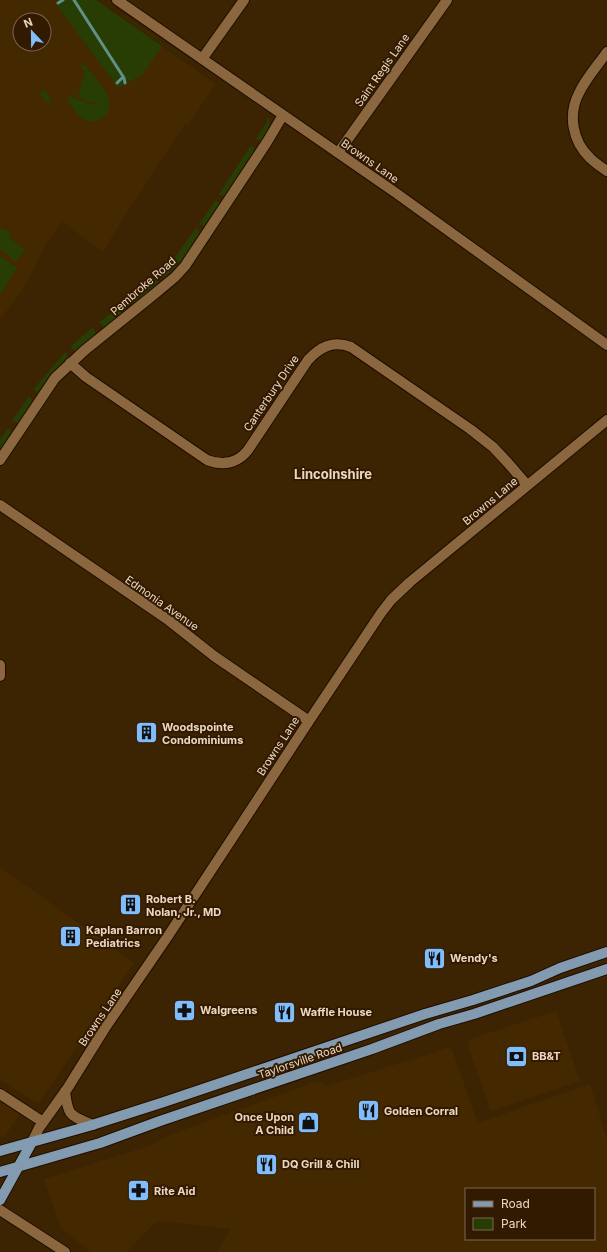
<svg xmlns="http://www.w3.org/2000/svg" width="607" height="1252" font-family="Inter,sans-serif">
  <style>
    .built { fill: #442800; fill-rule: evenodd }
    .green { fill: #273d04 }
    .lines { fill: none; stroke-linecap: round; stroke-linejoin: round }
    .stream { stroke: #609086; stroke-width: 3 }
    .minor-casing { stroke: #1f0e00; stroke-width: 12 }
    .major-casing { stroke: #1f0e00; stroke-width: 12 }
    .minor { stroke: #8b673f; stroke-width: 10 }
    .major { stroke: #839bb0; stroke-width: 10 }
    .labels { text-anchor: middle; dominant-baseline: central; stroke-width: 4; stroke-linejoin: round; paint-order: stroke }
    .street-label { font-size: 11px; fill: #ebd7c2; stroke: #321a00 }
    .poi-label { font-size: 11px; font-weight: bold; fill: #ebd7c2; stroke: #321a00; text-anchor: start }
    .quarter-label { font-size: 13px; font-weight: bold; fill: #ebd7c2; stroke: #321a00 }
  </style>
  <rect width="100%" height="100%" fill="#3c2403"/>
  <path class="built" d="M0 0H96L216 84 187 126 185 124 122 220 103 252 62 221 44 248 22 291 0 319ZM20 20H44V44H20Z
    M0 867 134 963 38 1104 0 1080Z
    M556 1011 580 1081 491 1111 470 1051 468 1040Z
    M451 1047 478 1123 590 1084 607 1139V1252H217L231 1229 163 1221 155 1223 127 1252H92L61 1229 44 1179 152 1145 172 1134 318 1081 327 1086ZM466 1189H594V1239H466Z
    M0 1101 20 1114 5 1136 0 1137Z"/>
  <path class="green" d="M65 0H73L122 77 116 82H114L57 6 58 3Z
    M75 0H96L162 46 143 74 118 88 116 85 117 82 123 79 124 84 126 82Z
    M122 15H123L188 60H187Z
    M84 65 86 66C93 76 107 89 109 100 113 114 98 125 85 120 77 116 71 106 67 99L69 96 90 104 92 106 94 104 93 102 91 103 78 97 85 71 80 66Z
    M44 89 52 101 48 104 39 93Z
    M267 118 270 120C269 129 265 134 261 141L256 139 267 122Z
    M251 145 255 149 224 196 219 194Z
    M216 200 220 203 204 226 199 224Z
    M0 228 7 230 10 235 9 237 25 250 16 262 1 250 0 251Z
    M196 228 200 232C190 249 179 265 164 278L160 273 171 263Z
    M0 256 17 268 0 295Z
    M155 277 159 282 131 306 127 302Z
    M121 306 125 311 104 328 99 322Z
    M93 327 96 335 76 351 70 347Z
    M65 352 68 357 55 370 38 392 33 390Z
    M29 396 33 400 18 423 12 421Z
    M8 428 12 431 0 450V440Z"/>
  <g class="lines">
    <path class="stream" d="M74 0 124 78 125 83
      M58 3 63 0
      M117 83 122 78"/>
    <defs>
      <path id="minor" d="M117 0 396 193 607 345
        M607 52C598 65 586 78 579 93 568 114 572 141 590 158 595 163 601 167 607 171
        M202 59 244 0
        M338 153 447 0
        M70 363 86 377 207 460C223 466 237 464 248 450L308 360C320 347 333 340 351 347L470 429 493 447 508 463 527 485
        M0 460 55 378 85 350 152 296 175 277 185 266 267 142 283 115
        M0 505 167 619 214 656 309 721
        M0 665V676
        M65 1091C68 1117 70 1115 93 1125
        M0 1094 43 1122
        M32 1142 39 1128 67 1089 105 1028 168 936 309 721 381 613 391 600 410 582 607 420
        M0 1210 65 1252"/>
      <path id="major" d="M0 1151 89 1126 164 1102 425 1014 473 1000 531 981 560 968 607 952
        M0 1172 100 1143 160 1121 372 1049 439 1024 474 1014 607 969
        M0 1200 32 1142"/>
    </defs>
    <use href="#minor" class="minor-casing"/>
    <use href="#major" class="major-casing"/>
    <use href="#minor" class="minor"/>
    <use href="#major" class="major"/>
  </g>
  <defs>
    <symbol id="building-square" viewBox="-11 -11 22 22"><rect x="-9" y="-9" width="18" height="18" rx="4" fill="#80bdfa" stroke="#321a00"/><path d="M-4-6H4V6H1V3H-1V6H-4ZM-2.5-4.3h1.7v1.8h-1.7ZM.8-4.3h1.7v1.8H.8ZM-2.5-1h1.7V.8h-1.7ZM.8-1h1.7V.8H.8Z" fill="#111"/></symbol>
    <symbol id="restaurant-square" viewBox="-11 -11 22 22"><rect x="-9" y="-9" width="18" height="18" rx="4" fill="#80bdfa" stroke="#321a00"/><path d="M-5-6h1v4h1v-4h1v4h1v-4h1v5L-1.5 .5V6h-2V.5L-5-1ZM5-6V6H3V1.5H1.5Q1.5-4 5-6Z" fill="#111"/></symbol>
    <symbol id="pharmacy-square" viewBox="-11 -11 22 22"><rect x="-9" y="-9" width="18" height="18" rx="4" fill="#80bdfa" stroke="#321a00"/><path d="M-2-6h4v4h4v4h-4v4h-4v-4h-4v-4h4Z" fill="#111"/></symbol>
    <symbol id="bank-square" viewBox="-11 -11 22 22"><rect x="-9" y="-9" width="18" height="18" rx="4" fill="#80bdfa" stroke="#321a00"/><path d="M-6-4H6V4H-6ZM0-2.3a2.3 2.3 0 1 0 0 4.6a2.3 2.3 0 1 0 0-4.6Z" fill="#111"/></symbol>
    <symbol id="shop-square" viewBox="-11 -11 22 22"><rect x="-9" y="-9" width="18" height="18" rx="4" fill="#80bdfa" stroke="#321a00"/><path d="M-5-2.5h2.3a2.7 3.5 0 0 1 5.4 0H5L5.5 6h-11ZM-1.5-2.5h3a1.5 2.3 0 0 0-3 0Z" fill="#111"/></symbol>
  </defs>
  <g fill-rule="evenodd">
    <use href="#building-square" x="134" y="720" width="25" height="25"/>
    <use href="#building-square" x="118" y="892" width="25" height="25"/>
    <use href="#building-square" x="58" y="924" width="25" height="25"/>
    <use href="#restaurant-square" x="422" y="946" width="25" height="25"/>
    <use href="#pharmacy-square" x="172" y="998" width="25" height="25"/>
    <use href="#restaurant-square" x="272" y="1000" width="25" height="25"/>
    <use href="#bank-square" x="504" y="1044" width="25" height="25"/>
    <use href="#restaurant-square" x="356" y="1098" width="25" height="25"/>
    <use href="#shop-square" x="296" y="1110" width="25" height="25"/>
    <use href="#restaurant-square" x="254" y="1152" width="25" height="25"/>
    <use href="#pharmacy-square" x="126" y="1178" width="25" height="25"/>
  </g>
  <g class="labels">
    <g class="street-label">
      <text transform="translate(382 70) rotate(-55)">Saint Regis Lane</text>
      <text transform="translate(370 161) rotate(35)">Browns Lane</text>
      <text transform="translate(143 286) rotate(-41)">Pembroke Road</text>
      <text transform="translate(271 393) rotate(-56)">Canterbury Drive</text>
      <text transform="translate(490 501) rotate(-40)">Browns Lane</text>
      <text transform="translate(162 603) rotate(35)">Edmonia Avenue</text>
      <text transform="translate(278 746) rotate(-57)">Browns Lane</text>
      <text transform="translate(100 1017) rotate(-56)">Browns Lane</text>
      <text transform="translate(300 1061) rotate(-19)">Taylorsville Road</text>
    </g>
    <g class="poi-label">
      <text x="162" y="727">Woodspointe<tspan x="162" dy="13">Condominiums</tspan></text>
      <text x="146" y="899">Robert B.<tspan x="146" dy="13">Nolan, Jr., MD</tspan></text>
      <text x="86" y="930">Kaplan Barron<tspan x="86" dy="13">Pediatrics</tspan></text>
      <text x="450" y="958">Wendy's</text>
      <text x="200" y="1010">Walgreens</text>
      <text x="300" y="1012">Waffle House</text>
      <text x="532" y="1056">BB&amp;T</text>
      <text x="384" y="1111">Golden Corral</text>
      <text x="294" y="1117" text-anchor="end">Once Upon<tspan x="294" dy="13">A Child</tspan></text>
      <text x="282" y="1164">DQ Grill &amp; Chill</text>
      <text x="154" y="1191">Rite Aid</text>
    </g>
    <g class="quarter-label">
      <text x="333" y="474">Lincolnshire</text>
    </g>
  </g>
  <rect x="465" y="1188" width="130" height="52" fill="#321a00" stroke="#7c664e"/>
  <rect x="473" y="1201" width="20" height="6" fill="#839bb0" stroke="#7c664e"/>
  <text x="501" y="1208" font-size="12" fill="#ebd7c2">Road</text>
  <rect x="473" y="1218" width="20" height="12" fill="#273d04" stroke="#7c664e"/>
  <text x="501" y="1228" font-size="12" fill="#ebd7c2">Park</text>
  <g transform="translate(32 32) rotate(338)"><circle r="19" fill="#321a00" stroke="#7c664e"/>
  <path d="M0-3L7 15L0 10L-7 15Z" fill="#80bdfa"/>
  <text y="-6" font-size="11" font-weight="bold" text-anchor="middle" fill="#ebd7c2">N</text>
  </g>
</svg>
